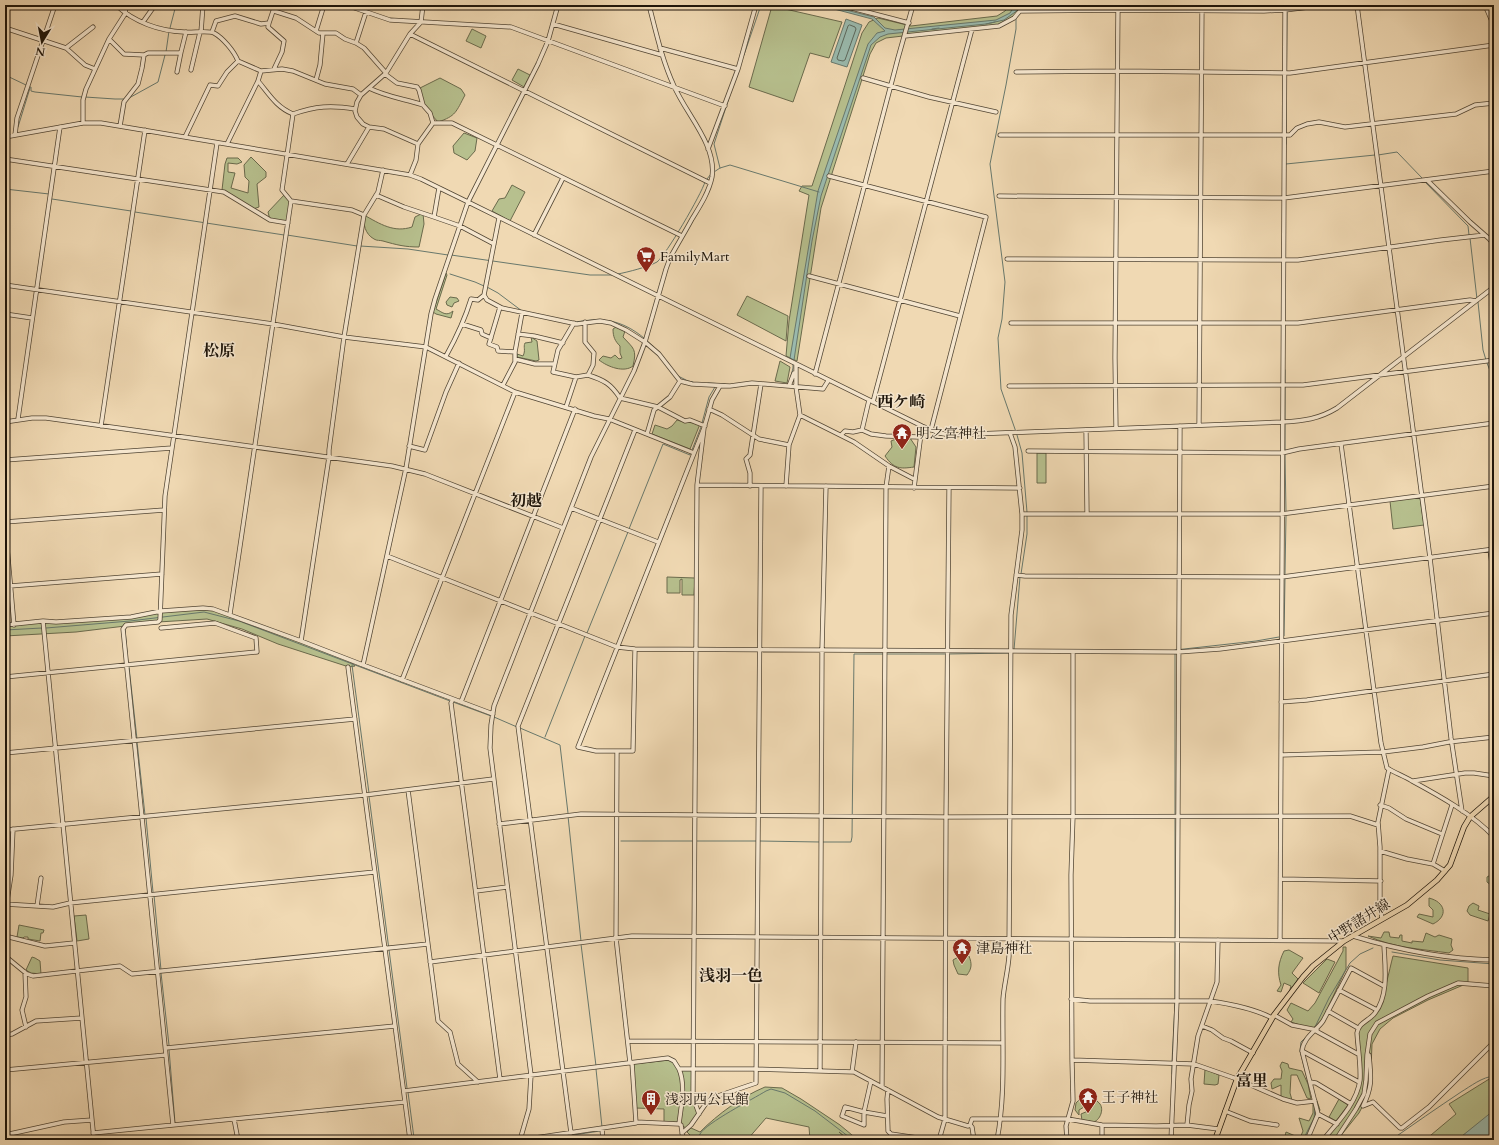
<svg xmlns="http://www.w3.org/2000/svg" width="1499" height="1145" font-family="Cardo,'Noto Serif JP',serif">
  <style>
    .green { fill: #b7c08e; stroke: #6a6a4c }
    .water { fill: #9abaae; stroke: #68786c }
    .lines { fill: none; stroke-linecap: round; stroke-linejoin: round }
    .shore { stroke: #5c685c; stroke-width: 1 }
    .stream { stroke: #68786c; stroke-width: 1 }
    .minor-casing { stroke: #524634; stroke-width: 5 }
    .major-casing { stroke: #1e150a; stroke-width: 6 }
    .minor { stroke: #f5e6ce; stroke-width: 3.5 }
    .major { stroke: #f0d9b3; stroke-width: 4.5 }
    .labels { text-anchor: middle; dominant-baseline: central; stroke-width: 3; stroke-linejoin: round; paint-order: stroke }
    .poi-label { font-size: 14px; fill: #1e150a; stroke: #f5e6ce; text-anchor: start }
    .street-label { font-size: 14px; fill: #1e150a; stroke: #f5e6ce }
    .quarter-label { font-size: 16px; font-weight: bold; fill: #1e150a; stroke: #f5e6ce }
  </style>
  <rect width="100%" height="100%" fill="#f0d9b3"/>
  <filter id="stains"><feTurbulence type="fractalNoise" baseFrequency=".005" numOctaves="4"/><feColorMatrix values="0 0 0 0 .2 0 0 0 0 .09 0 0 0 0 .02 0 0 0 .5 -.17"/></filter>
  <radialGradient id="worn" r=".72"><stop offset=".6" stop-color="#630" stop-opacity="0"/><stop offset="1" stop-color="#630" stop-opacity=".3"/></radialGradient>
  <path class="green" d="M1010 5H1025L1017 15 1004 24 886 38 876 43 870 54 821 208 797 361 786 356 789 321 809 195 799 191 802 186H812L862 33 869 22 878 18 911 26 997 16 1005 11Z
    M772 6 842 22 829 58 810 53 793 102 749 87Z
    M472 29 486 36 481 48 466 41Z
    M518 69 530 75 524 87 512 80Z
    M440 78 461 89 465 95C456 112 456 116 438 122L423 105 418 89Z
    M464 133 477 138 475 151 467 160 454 153 453 146Z
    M251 157 266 172V177L257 184 259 207 253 209 222 190 225 164 227 158H238L242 162 237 164 228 163V172L235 173 231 188 248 193 249 181 245 177 244 165Z
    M512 185 525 192 510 221 492 211 499 199 505 198Z
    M285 194 291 204 288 223 270 220 268 212Z
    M423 213 424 224 419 247C405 247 397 245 383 241 380 240 377 241 374 239 365 234 363 224 364 215 380 224 394 233 412 227L415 217Z
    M446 273 447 275 436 309C442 312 446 317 453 311L451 318 436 314 433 312Z
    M747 296 788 316 786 341 737 315Z
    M450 297 457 298 459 301 454 303 452 307 447 305 446 302Z
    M616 327 625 331 623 337C634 349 637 349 633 366 624 373 608 367 599 360L603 356 611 358 615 355 619 359 622 358 620 353V346C615 341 613 337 613 329Z
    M531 337 537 341 539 360 536 361 517 357V354L523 356C526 350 523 347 525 343L532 342Z
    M780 361 790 367 787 383 775 381Z
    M677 420C685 423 692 422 700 424L690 449 652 434 655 425 667 429 672 426Z
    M910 438 916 447 914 467C900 469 894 469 885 456L892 447 891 441 896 439Z
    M1037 453H1046V483H1037Z
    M1420 497 1424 525 1393 529 1390 501Z
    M667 577 695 578 694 595H682V579L680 580V593H667Z
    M213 609 348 660 355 666 349 667 278 644 242 629 207 619 158 622 76 632 5 636V625L138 616 157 612Z
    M1494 873V886H1492L1487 882V877Z
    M1429 898C1445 902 1449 916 1433 924L1417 917 1419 914 1433 917V910L1429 906Z
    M1473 903 1479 906 1478 910 1490 914 1488 921 1470 915 1467 911 1469 906Z
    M86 915 89 939 77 941 74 916Z
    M19 925 44 930 43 933H41L40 941 28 939V937H24L23 938 17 937Z
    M1384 932H1389L1390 937 1399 938 1400 935H1402V941L1412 943V941L1423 942 1426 933 1435 937 1439 935 1452 939 1451 945 1453 950 1449 953C1421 949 1394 948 1368 936L1381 938Z
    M1343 947H1346V969L1322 1020 1312 1029 1291 1022 1293 1019 1287 1010 1291 1003 1308 1011 1315 1003 1343 951Z
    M1289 950 1303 958 1292 973 1298 979 1290 992 1289 993 1291 986 1284 983 1281 992 1277 991 1281 985C1277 973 1278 963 1284 951Z
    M962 953 969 956C972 964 972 968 967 975L958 974 954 965 953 960 960 956Z
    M1393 956 1468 968V983L1428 1000 1393 1018 1380 1029 1372 1044 1370 1092 1359 1113 1339 1138 1337 1140H1323C1340 1118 1358 1100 1360 1072 1360 1061 1354 1044 1357 1035 1361 1023 1373 1017 1379 1006 1385 993 1389 971 1393 956Z
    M32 957 35 958 40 961 41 974 31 973 26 970Z
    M1327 959 1335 962 1319 993 1303 983Z
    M670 1060 679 1069H693V1102L699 1114 686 1128 679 1124 664 1123V1109L635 1108 632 1064Z
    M1282 1062 1288 1064 1289 1068 1302 1071 1308 1084 1311 1099 1307 1098 1297 1075H1291L1290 1093 1292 1100 1281 1097V1085L1272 1089 1271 1083 1274 1079H1281L1282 1071 1280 1066Z
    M1205 1069 1219 1075 1218 1084 1215 1085 1204 1084Z
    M1494 1076V1112L1457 1140H1425L1456 1114 1449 1104Z
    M765 1087 782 1088 801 1099 840 1125 858 1140H849L839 1132 848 1140H810L809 1127 766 1118 747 1140H695L687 1132 691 1128 700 1132C718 1114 741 1097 765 1087Z
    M1089 1097C1092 1098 1096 1099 1098 1102 1105 1107 1101 1119 1094 1122L1082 1120 1081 1114 1088 1111 1084 1107 1079 1110V1115L1075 1110 1076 1103 1079 1100Z
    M1339 1099 1348 1105 1336 1121 1329 1117Z
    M1313 1101H1317L1320 1110 1306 1140H1284L1286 1132 1300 1138 1303 1131 1299 1118 1309 1121 1313 1113Z"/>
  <path class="water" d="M819 5H826L874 17 885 28 895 30 996 20 1010 13 1015 5H1021L1018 10 1004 20 986 24 888 34 880 37 871 45 821 196 812 241 794 360 790 358 818 191 868 44 877 33 885 31 872 19Z
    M846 19 862 25 847 67 831 62Z
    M1494 1110V1140H1457L1493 1111Z"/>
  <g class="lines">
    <path class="shore" d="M850 25 855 27 856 29 845 60 843 61 838 60 837 58 848 26Z"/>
    <path class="stream" d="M986 24 995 22
      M170 28 176 5
      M932 29 939 28
      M166 52 169 31
      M744 55 761 5
      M5 75 26 85
      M29 87H31V91L35 92 82 97
      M85 97 115 99H124
      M129 98 158 82 165 55
      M18 127 30 88
      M1286 144 1287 12
      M1378 155 1397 152 1423 179
      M1286 164 1375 155
      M720 168 714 144 729 98
      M714 172 720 168 730 165 819 192
      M707 179 711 174
      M1425 182 1468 226 1469 235
      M5 189 49 194
      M52 199 131 211
      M135 212 284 235
      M287 235 357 246
      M1470 238 1477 299
      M360 246 408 249 448 255
      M451 255 590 275H613
      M450 274 475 282 484 286
      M618 274C628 272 648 267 657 262 666 255 701 195 705 182
      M487 287 498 293 522 311
      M1478 302 1483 350 1486 360
      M576 322C603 317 622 320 644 338
      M646 340 656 349
      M663 357 670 365
      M1487 363 1494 381
      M678 376 688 381 693 382
      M791 376 793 368V363
      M708 383 725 384
      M1285 420V370
      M702 423 709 397 715 387
      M1285 424V450
      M1016 432 1001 389 998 338 1002 319 1005 282 990 164 1006 85 1016 29V17
      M1017 435 1022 453 1027 512
      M1285 454 1286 512
      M629 529 663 444 690 455 701 427
      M1021 574 1027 534V516
      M1285 574 1286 516
      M46 628 130 621 204 612 239 621 450 701
      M125 629 128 664
      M5 630 42 628
      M587 633 628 532
      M1282 637 1284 636 1285 578
      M1014 650 1020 577
      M1175 650 1256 641 1279 637
      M887 654H946
      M949 654 1010 653
      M352 665 369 793
      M129 667 137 739
      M453 702 491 716
      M494 717 517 727
      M520 728 560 745 568 813
      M545 737 585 636
      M137 742 145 815
      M369 796 407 1088
      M568 816 581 941
      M146 818 153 892
      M621 841H756
      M759 841 820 842
      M823 842H851L852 837 854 654H884
      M154 895 161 970
      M1175 938V653
      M1175 941V1000
      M581 944 596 1066
      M1392 952 1440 960 1494 964
      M161 973 169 1045
      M1315 1027 1329 998 1350 963 1360 954 1373 948
      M1306 1037 1301 1042 1300 1051 1309 1087
      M169 1049 175 1123
      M1172 1062 1175 1003
      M596 1069 602 1127
      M1172 1074V1065
      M408 1092 414 1138 410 1140
      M327 1112 364 1108
      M567 1140V1136L600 1131
      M699 1140C699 1138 699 1136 700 1134 706 1123 753 1099 766 1091L771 1089 785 1093 815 1111 853 1140
      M1303 1140 1314 1118 1315 1108
      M1391 1140C1414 1124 1437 1108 1461 1092 1471 1086 1482 1077 1494 1076"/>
    <defs>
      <path id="minor" d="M116 5C134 22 159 31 184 32 191 33 209 30 214 33 223 38 234 51 238 61L261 71 282 69 293 71 325 84 353 89 361 95
        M346 5 390 20 511 27 725 106
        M840 5 909 23
        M1357 5 1430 558 1451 738 1462 811
        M1485 5 1494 26
        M274 11 296 18 319 33H336L345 39 356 43 364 48 386 73
        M1021 11 1118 10 1264 11 1285 10 1326 5
        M143 22 155 5
        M269 23 268 27 284 41 282 52 274 69
        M553 24 662 55
        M5 28 66 48 85 65 95 69
        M316 31 324 5
        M201 32 203 5
        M212 32 216 21 235 16 261 24 269 23 275 5
        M410 34 710 183
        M905 36 999 26 1014 18 1025 5
        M109 39 124 54 144 55
        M356 43 366 12
        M66 48 93 27
        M660 48 738 69
        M191 70 200 32
        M177 72 181 52
        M1016 72 1118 71 1290 73 1494 45
        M385 74 397 83 417 87 419 90 423 105 430 113 433 123
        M863 78 929 97 996 112
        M316 80 320 65 323 33
        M258 81C269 94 276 107 293 114 316 106 331 105 355 109
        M369 88C387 97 405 99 423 105
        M293 114 282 190 291 201 352 210 364 215
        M83 123V100L86 89 109 39 125 14 126 5
        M120 126 124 102 138 84 142 68 144 55 148 53H179L181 52 186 32
        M15 135 17 118 55 5
        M1000 135H1290L1297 128 1307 124 1319 122 1345 127 1456 114 1475 105 1494 103
        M5 137 83 123H101L410 175 421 179 468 202 922 426 939 433 950 435 1283 422C1303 421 1319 419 1337 408L1494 287
        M185 137 210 85 218 86 227 72 238 61
        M227 144 258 81 261 71
        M418 144 384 129 369 127 363 124 357 117 355 111 357 102 361 95 386 73 410 34 421 22 423 5
        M708 149 738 69 756 5
        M5 159 224 192 270 220 288 223
        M347 164 369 127
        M410 175 416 160 418 144 433 123H452L682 236
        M829 176 986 217 931 430
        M1427 180 1470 222 1494 243
        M439 188 434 217 460 226 494 244
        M376 195 404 207 434 217
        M999 196 1284 198 1494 171
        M499 218 484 295 487 300 502 308 577 324 600 321 611 323 626 330 645 342 659 354 680 381 692 384 730 386 752 383 823 389 828 381
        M534 235 563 178
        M1490 240 1494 235
        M1007 259 1298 260 1441 240 1485 235
        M809 276 960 316
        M5 285 273 324 344 337 426 347 515 392 594 416 609 419 694 453
        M500 307 489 344 497 347 498 351 515 352
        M5 314 32 318
        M574 323 558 350 553 372 576 377
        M1011 323H1298L1470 300 1476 301
        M462 324 481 330 482 334 491 338
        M518 334 534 336 563 343
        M446 356C456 338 465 319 471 299L478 300 484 295
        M515 359 535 364H554
        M815 374 898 58 913 5
        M588 375C604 380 611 384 620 398L658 407 685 421 690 420 705 426
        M503 385 515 362V352L522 313
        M789 386 794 373
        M1009 386 1303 385 1494 360
        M873 402 972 29
        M566 407 576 377 588 375 593 365 594 353 585 342V322
        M709 409 722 415 759 439 789 445
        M800 415 854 442 889 466 914 479
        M18 419 60 127
        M5 422 32 418H46L392 466 425 474 563 528
        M1199 425 1202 5
        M101 426 145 130
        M1116 429 1115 358 1118 5
        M862 430 869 400
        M1086 430 1087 513
        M647 434 654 410 670 397 680 381
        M841 435 845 431 853 432 862 430 871 434 886 436 919 437
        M1341 444 1381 743 1387 768C1395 773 1404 776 1412 781 1438 795 1474 815 1494 837
        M409 446 425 450 446 392 459 363
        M1028 451 1282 453 1299 449 1494 423
        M5 460 172 448
        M697 485 1020 488
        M750 486V473L746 459 750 455 761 384
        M786 486 789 445 800 415 796 387V365
        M914 488 922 426
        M571 508 658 542
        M1022 514H1281L1494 486
        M5 522 164 510
        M5 524 14 625
        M1490 549 1494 581
        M387 556 617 647 635 649 1178 652 1220 649 1494 613
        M1016 575 1025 576 1282 577 1494 549
        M10 586 162 574
        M230 614 291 201
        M43 621 94 1140
        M5 625 43 621 56 622 131 617 161 611 203 608 213 609 301 641 363 665 493 714
        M301 641 329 457V450L344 337 364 215 378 192 383 170
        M635 649 633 751H596L578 747 704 428 712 400 720 386
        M363 665 406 468 431 314 435 299 468 202 538 64 548 41 558 5
        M348 667 410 1140
        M5 677 257 652 256 638 215 623 161 628
        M402 680 515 392
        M453 699 451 703 500 1079
        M461 702 575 409
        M1281 702 1307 700 1494 674
        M617 751 616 938 630 1063
        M5 753 355 719
        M1281 755 1383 752 1423 747 1449 742 1494 737
        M1413 781 1465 773H1474L1494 776
        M408 790 438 1021 450 1032 458 1064 478 1082
        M1380 805 1389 808 1406 819 1442 834
        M5 821 8 829
        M499 824 581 814 946 817 1350 816 1378 825
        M5 830 365 795 493 779
        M1380 851 1407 859 1433 864 1445 871
        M1433 864 1452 805
        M1281 879 1381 881
        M476 891 507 887
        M5 904 53 907 70 903 375 872
        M37 906 41 878
        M5 914 11 875 13 829
        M1382 919 1380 903V847L1378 822 1389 769
        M5 936 45 946 74 943
        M1353 936C1399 950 1445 959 1494 960
        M1280 940 1285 5
        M5 956 27 974 33 976 120 966 132 974 428 944
        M430 962 632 936 1344 941
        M25 972 26 997 22 1010 26 1027
        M1339 990 1377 1010
        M1071 999 1090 1001H1210C1231 1004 1253 1008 1272 1018
        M1328 1011 1358 1028
        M1274 1015 1292 1025 1317 1030
        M1202 1026 1212 1030 1223 1038 1231 1041 1253 1053
        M1316 1031 1358 1054
        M5 1035 12 1034 36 1021 82 1018
        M628 1041 1003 1043
        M166 1048 395 1026
        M1302 1051 1359 1082
        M1369 1055C1371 1077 1373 1086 1363 1106L1373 1102 1400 1128H1402L1429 1107 1494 1042
        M1072 1060 1194 1064 1237 1079 1283 1099 1297 1103 1315 1101
        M679 1069C686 1085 681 1107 679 1124
        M5 1070 166 1055
        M820 1071 822 650 826 486
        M852 1072 856 1042
        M871 1081 864 1112V1125L842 1116 845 1107 864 1112 887 1116
        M1310 1082 1316 1083 1351 1104
        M882 1087 886 487 889 466
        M888 1090 887 1099 888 1131 891 1134 918 1138 919 1140
        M404 1091 668 1058 674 1061 679 1069H757L854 1072 938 1117 968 1126 970 1125 972 1119H1068L1102 1125 1156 1126 1187 1125 1218 1129
        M1225 1111 1250 1121 1277 1125
        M699 1114 693 1097 697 485 704 428
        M1318 1114 1337 1124
        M234 1119 238 1140
        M636 1122 679 1124 681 1125 683 1140
        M173 1125 123 629 126 625 158 622 160 620 165 496 217 143
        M970 1125 972 1127 974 1140
        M1102 1125V1140
        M1187 1125 1189 1105 1192 1091 1191 1079 1198 1036 1217 982 1218 940
        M602 1129 603 1140
        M93 1133 405 1102
        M571 1133 518 726 635 430
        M682 1133 691 1125 709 1099 756 1083 761 486
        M5 1135 64 1122 92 1120
        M1339 1135 1356 1109 1364 1094 1366 1080 1367 1055 1370 1034 1377 1023 1428 996 1458 983 1494 986
        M224 1140 237 1137
        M520 1140 529 1109 531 1075 490 748 491 725 494 706 591 457 634 371 645 342 666 269 670 258C677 245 685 232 692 219 700 206 709 192 712 177 717 145 686 114 674 86 662 60 656 32 649 5
        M521 1140 636 1123 632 1063
        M939 1140 945 1119V1076L946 817 949 488
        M997 1140C1006 1094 1002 1046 1003 999 1004 985 1008 971 1009 956L1011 615 1022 530V514L1015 447 1010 433
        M1067 1140 1066 1126 1073 1101 1072 1060 1071 875 1073 816V652
        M1171 1140 1177 1001 1180 426
        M1307 1140 1318 1114 1302 1051C1303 1038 1316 1031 1323 1021L1351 968 1384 986
        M1323 1140C1337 1123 1357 1103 1360 1080 1361 1065 1358 1049 1357 1033 1359 1022 1369 1021 1375 1013 1389 995 1385 967 1384 946"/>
      <path id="major" d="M1215 1140 1237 1079 1274 1015 1303 977 1313 966 1344 941 1407 905 1437 880 1450 865 1464 827 1470 817 1494 796"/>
    </defs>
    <use href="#minor" class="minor-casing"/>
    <use href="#major" class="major-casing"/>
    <use href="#minor" class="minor"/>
    <use href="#major" class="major"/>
  </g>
  <defs>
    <symbol id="supermarket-pin" viewBox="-11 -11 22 30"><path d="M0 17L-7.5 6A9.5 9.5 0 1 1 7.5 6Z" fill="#8f2418" stroke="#f5e6ce"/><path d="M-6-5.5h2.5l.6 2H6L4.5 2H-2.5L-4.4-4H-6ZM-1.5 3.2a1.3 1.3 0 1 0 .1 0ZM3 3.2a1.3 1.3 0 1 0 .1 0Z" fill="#fff"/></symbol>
    <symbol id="temple-pin" viewBox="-11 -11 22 30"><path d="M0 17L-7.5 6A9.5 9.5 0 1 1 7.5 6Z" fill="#8f2418" stroke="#f5e6ce"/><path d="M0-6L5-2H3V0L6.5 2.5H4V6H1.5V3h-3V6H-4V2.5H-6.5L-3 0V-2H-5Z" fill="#fff"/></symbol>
    <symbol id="building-pin" viewBox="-11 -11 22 30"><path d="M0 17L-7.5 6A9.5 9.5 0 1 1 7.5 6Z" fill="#8f2418" stroke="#f5e6ce"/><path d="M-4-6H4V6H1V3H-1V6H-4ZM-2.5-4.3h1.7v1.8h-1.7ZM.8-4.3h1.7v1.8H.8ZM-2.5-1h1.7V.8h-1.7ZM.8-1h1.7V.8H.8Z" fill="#fff"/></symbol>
  </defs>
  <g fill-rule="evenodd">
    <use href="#supermarket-pin" x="635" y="245" width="22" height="30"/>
    <use href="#temple-pin" x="891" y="422" width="22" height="30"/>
    <use href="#temple-pin" x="951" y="937" width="22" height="30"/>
    <use href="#temple-pin" x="1077" y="1086" width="22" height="30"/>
    <use href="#building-pin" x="640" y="1088" width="22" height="30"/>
  </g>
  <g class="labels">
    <g class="poi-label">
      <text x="660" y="256">FamilyMart</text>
      <text x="916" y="433">明之宮神社</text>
      <text x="976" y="948">津島神社</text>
      <text x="1102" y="1097">王子神社</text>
      <text x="665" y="1099">浅羽西公民館</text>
    </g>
    <g class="street-label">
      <text transform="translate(1359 921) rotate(-32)">中野諸井線</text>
    </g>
    <g class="quarter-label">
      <text x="219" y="351">松原</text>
      <text x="901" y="402">西ケ崎</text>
      <text x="526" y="501">初越</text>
      <text x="731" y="976">浅羽一色</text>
      <text x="1252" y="1081">富里</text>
    </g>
  </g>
  <rect width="1499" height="1145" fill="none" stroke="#f0d9b3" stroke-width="20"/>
  <rect x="6" y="6" width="1487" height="1133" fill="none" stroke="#1e150a" stroke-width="2"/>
  <rect x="10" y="10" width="1479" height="1125" fill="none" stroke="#1e150a"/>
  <g transform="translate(42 42) rotate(190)" stroke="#f5e6ce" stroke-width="3" paint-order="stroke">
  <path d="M0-3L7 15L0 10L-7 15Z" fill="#1e150a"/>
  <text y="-6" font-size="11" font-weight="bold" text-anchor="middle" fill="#1e150a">N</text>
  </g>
  <rect width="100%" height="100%" filter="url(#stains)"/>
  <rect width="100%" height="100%" fill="url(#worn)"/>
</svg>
